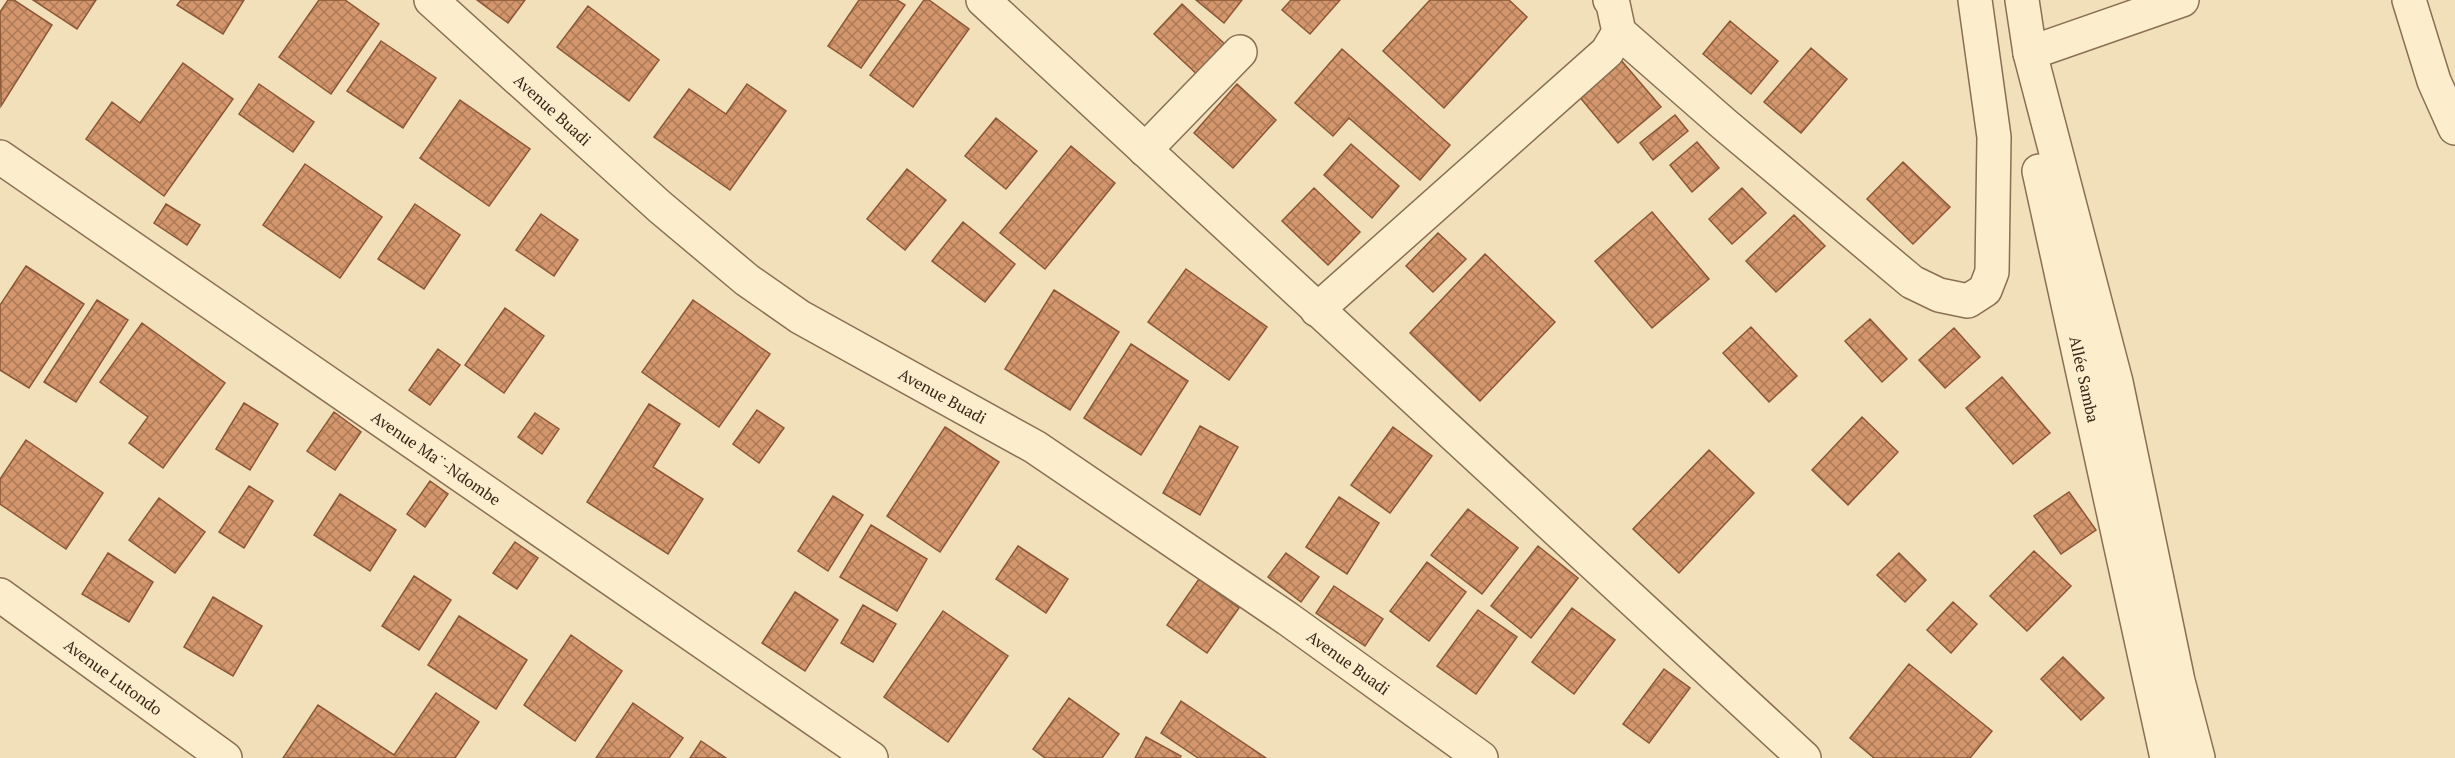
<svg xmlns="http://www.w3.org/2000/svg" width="2455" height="758" font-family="'PT Serif',serif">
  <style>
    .building { fill: url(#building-cross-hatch); stroke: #8b5736; stroke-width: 1.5 }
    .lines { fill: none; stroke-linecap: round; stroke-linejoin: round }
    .minor-casing { stroke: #8a6f53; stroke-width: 36 }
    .minor { stroke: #fceecd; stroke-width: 33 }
    .labels { text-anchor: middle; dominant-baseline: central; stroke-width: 5; stroke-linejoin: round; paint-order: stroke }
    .street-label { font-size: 16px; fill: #372719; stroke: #f9eaca }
  </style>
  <defs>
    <pattern id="building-cross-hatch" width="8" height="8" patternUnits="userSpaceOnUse" patternTransform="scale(1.5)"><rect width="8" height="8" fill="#d4966c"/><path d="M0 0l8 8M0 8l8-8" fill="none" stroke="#ad7a58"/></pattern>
  </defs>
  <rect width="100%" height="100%" fill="#f2e0ba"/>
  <path class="building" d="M8 0H14L52 25 1 106 0 12Z
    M33 0H96L77 29Z
    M181 0H244L223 34 177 5Z
    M319 0H345L379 24 331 94 279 57Z
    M477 0H525L508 23Z
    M859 0H897L905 5 861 68 828 46Z
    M924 0H929L969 29 913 107 870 75Z
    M1196 0H1242L1224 23Z
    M1291 0H1340L1310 34 1282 10Z
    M1430 0H1509L1527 17 1444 108 1383 51Z
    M1182 4 1229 48 1201 78 1154 34Z
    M588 6 659 60 629 101 557 47Z
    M1730 21 1778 61 1751 94 1703 54Z
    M381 41 436 78 403 128 347 91Z
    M1811 48 1847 79 1801 133 1764 102Z
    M1342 49 1450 145 1420 180 1349 118 1333 136 1295 103Z
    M1620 59 1661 107 1618 143 1578 95Z
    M183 63 233 99 164 196 86 139 112 102 140 123Z
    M259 84 314 122 293 152 239 114Z
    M747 84 786 111 730 190 654 137 689 89 726 114Z
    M1237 84 1276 120 1233 168 1194 133Z
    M460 100 530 149 489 206 420 158Z
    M1675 115 1688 131 1653 160 1640 143Z
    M996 118 1037 151 1006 189 965 156Z
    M1697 142 1719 168 1692 192 1670 165Z
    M1351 144 1399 186 1372 218 1324 175Z
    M1071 146 1115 183 1045 269 1000 233Z
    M1903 162 1950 207 1913 244 1867 199Z
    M305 164 382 217 340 278 263 225Z
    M907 169 946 200 905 250 867 219Z
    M1314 188 1360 232 1328 265 1282 221Z
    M1742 188 1766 213 1732 244 1709 219Z
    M166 204 200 225 187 245 154 223Z
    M415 204 460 235 424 289 378 259Z
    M1652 212 1709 279 1652 328 1595 261Z
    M541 214 578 240 554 276 516 250Z
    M1794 215 1825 246 1776 292 1746 261Z
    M963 222 1015 264 985 302 932 261Z
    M1438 233 1466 259 1433 292 1406 266Z
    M1485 254 1555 322 1480 401 1410 333Z
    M26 266 84 304 29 388 0 370V305Z
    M1186 269 1267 327 1229 380 1148 322Z
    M1054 290 1119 332 1070 410 1005 369Z
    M97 300 128 320 76 402 44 382Z
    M693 300 770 354 719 427 642 372Z
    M505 308 544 336 504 393 465 365Z
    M1870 319 1907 359 1882 382 1845 341Z
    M142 323 225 383 163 468 129 443 148 417 100 382Z
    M1751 327 1797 376 1769 402 1723 353Z
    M1954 328 1980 357 1945 388 1919 360Z
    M1131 344 1188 381 1141 455 1084 418Z
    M438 349 460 365 430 405 409 390Z
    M2002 377 2050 433 2013 464 1966 408Z
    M244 403 278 424 250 470 216 449Z
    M649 404 680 424 653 467 703 499 668 554 587 502Z
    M757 410 784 428 759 463 733 444Z
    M334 412 361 432 335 470 307 451Z
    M535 413 559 429 542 454 518 437Z
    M1862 417 1898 452 1848 505 1812 470Z
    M1200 426 1238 447 1200 515 1163 493Z
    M945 427 999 462 940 552 887 516Z
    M1393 427 1432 456 1390 513 1351 485Z
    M26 440 103 493 66 549 0 504V479Z
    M1709 450 1754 493 1679 573 1633 529Z
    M430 481 448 494 425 527 407 514Z
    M249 486 273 501 244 548 219 532Z
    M2069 492 2096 530 2061 554 2034 516Z
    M340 494 396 530 370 571 314 535Z
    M833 496 863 515 828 571 798 551Z
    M1339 497 1379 523 1347 574 1306 547Z
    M159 498 205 532 175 573 129 540Z
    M1468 509 1518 548 1482 594 1431 555Z
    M871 525 927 559 897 611 840 577Z
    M515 542 538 558 517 589 493 573Z
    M1018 546 1068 579 1046 613 996 579Z
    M1538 546 1578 578 1531 638 1491 606Z
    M2034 551 2071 586 2027 631 1990 596Z
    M108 553 153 582 129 622 82 594Z
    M1286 553 1319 577 1301 602 1268 577Z
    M1899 553 1926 580 1905 602 1877 575Z
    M1427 562 1466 592 1429 641 1390 611Z
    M414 576 451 600 419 650 382 626Z
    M1199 579 1239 608 1207 653 1167 625Z
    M1334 586 1383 619 1365 646 1316 613Z
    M795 592 838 620 805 671 762 643Z
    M213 597 262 626 233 676 184 647Z
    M1953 602 1977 624 1951 653 1927 630Z
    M863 605 896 624 873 662 841 643Z
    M1572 608 1615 640 1574 694 1532 662Z
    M1478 610 1517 637 1476 694 1437 666Z
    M943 611 1008 656 948 742 884 697Z
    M459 616 527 660 496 709 428 665Z
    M571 635 622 671 575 741 524 705Z
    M2063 657 2104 698 2081 720 2041 679Z
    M1909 664 1992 731 1970 758H1874L1850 738Z
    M1664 669 1690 688 1649 743 1623 724Z
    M436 693 479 722 455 758H283L318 705 394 755Z
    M1069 698 1119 734 1102 758H1045L1033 749Z
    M1181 701 1266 758H1198L1161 733Z
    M633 703 683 738 669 758H596Z
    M1146 737 1181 756 1180 758H1135Z
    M701 741 726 758H690Z"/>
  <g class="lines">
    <defs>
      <g id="minor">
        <path id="s1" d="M431 0 660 207 747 280 800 317 1035 447 1288 619 1481 758"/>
        <path d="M983 0 1804 758"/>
        <path d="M2022 0 2030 53 2116 382 2178 681 2198 758"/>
        <path d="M2409 0 2434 81 2455 128"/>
        <path d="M1619 32 1724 124 1912 282 1939 295 1968 301 1985 290 1992 272 1994 137 1975 0"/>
        <path d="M2030 53 2182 0"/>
        <path d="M1145 150 1240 52"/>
        <path id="s2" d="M0 157 871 758"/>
        <path id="s3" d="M2039 171 2167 758"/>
        <path d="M1317 310 1607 52 1619 32 1613 4 1610 0"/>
        <path id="s4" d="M0 595 225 758"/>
      </g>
    </defs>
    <use href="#minor" class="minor-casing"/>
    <use href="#minor" class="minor"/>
  </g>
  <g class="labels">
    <g class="street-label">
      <text stroke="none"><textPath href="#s1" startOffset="164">Avenue Buadi</textPath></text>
      <text stroke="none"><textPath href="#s3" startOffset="213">Allée Samba</textPath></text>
      <text stroke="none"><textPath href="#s1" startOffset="650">Avenue Buadi</textPath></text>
      <text stroke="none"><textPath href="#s2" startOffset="530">Avenue Ma¨-Ndombe</textPath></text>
      <text stroke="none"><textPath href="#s1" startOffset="1136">Avenue Buadi</textPath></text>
      <text stroke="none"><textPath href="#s4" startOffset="140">Avenue Lutondo</textPath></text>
    </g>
  </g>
</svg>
